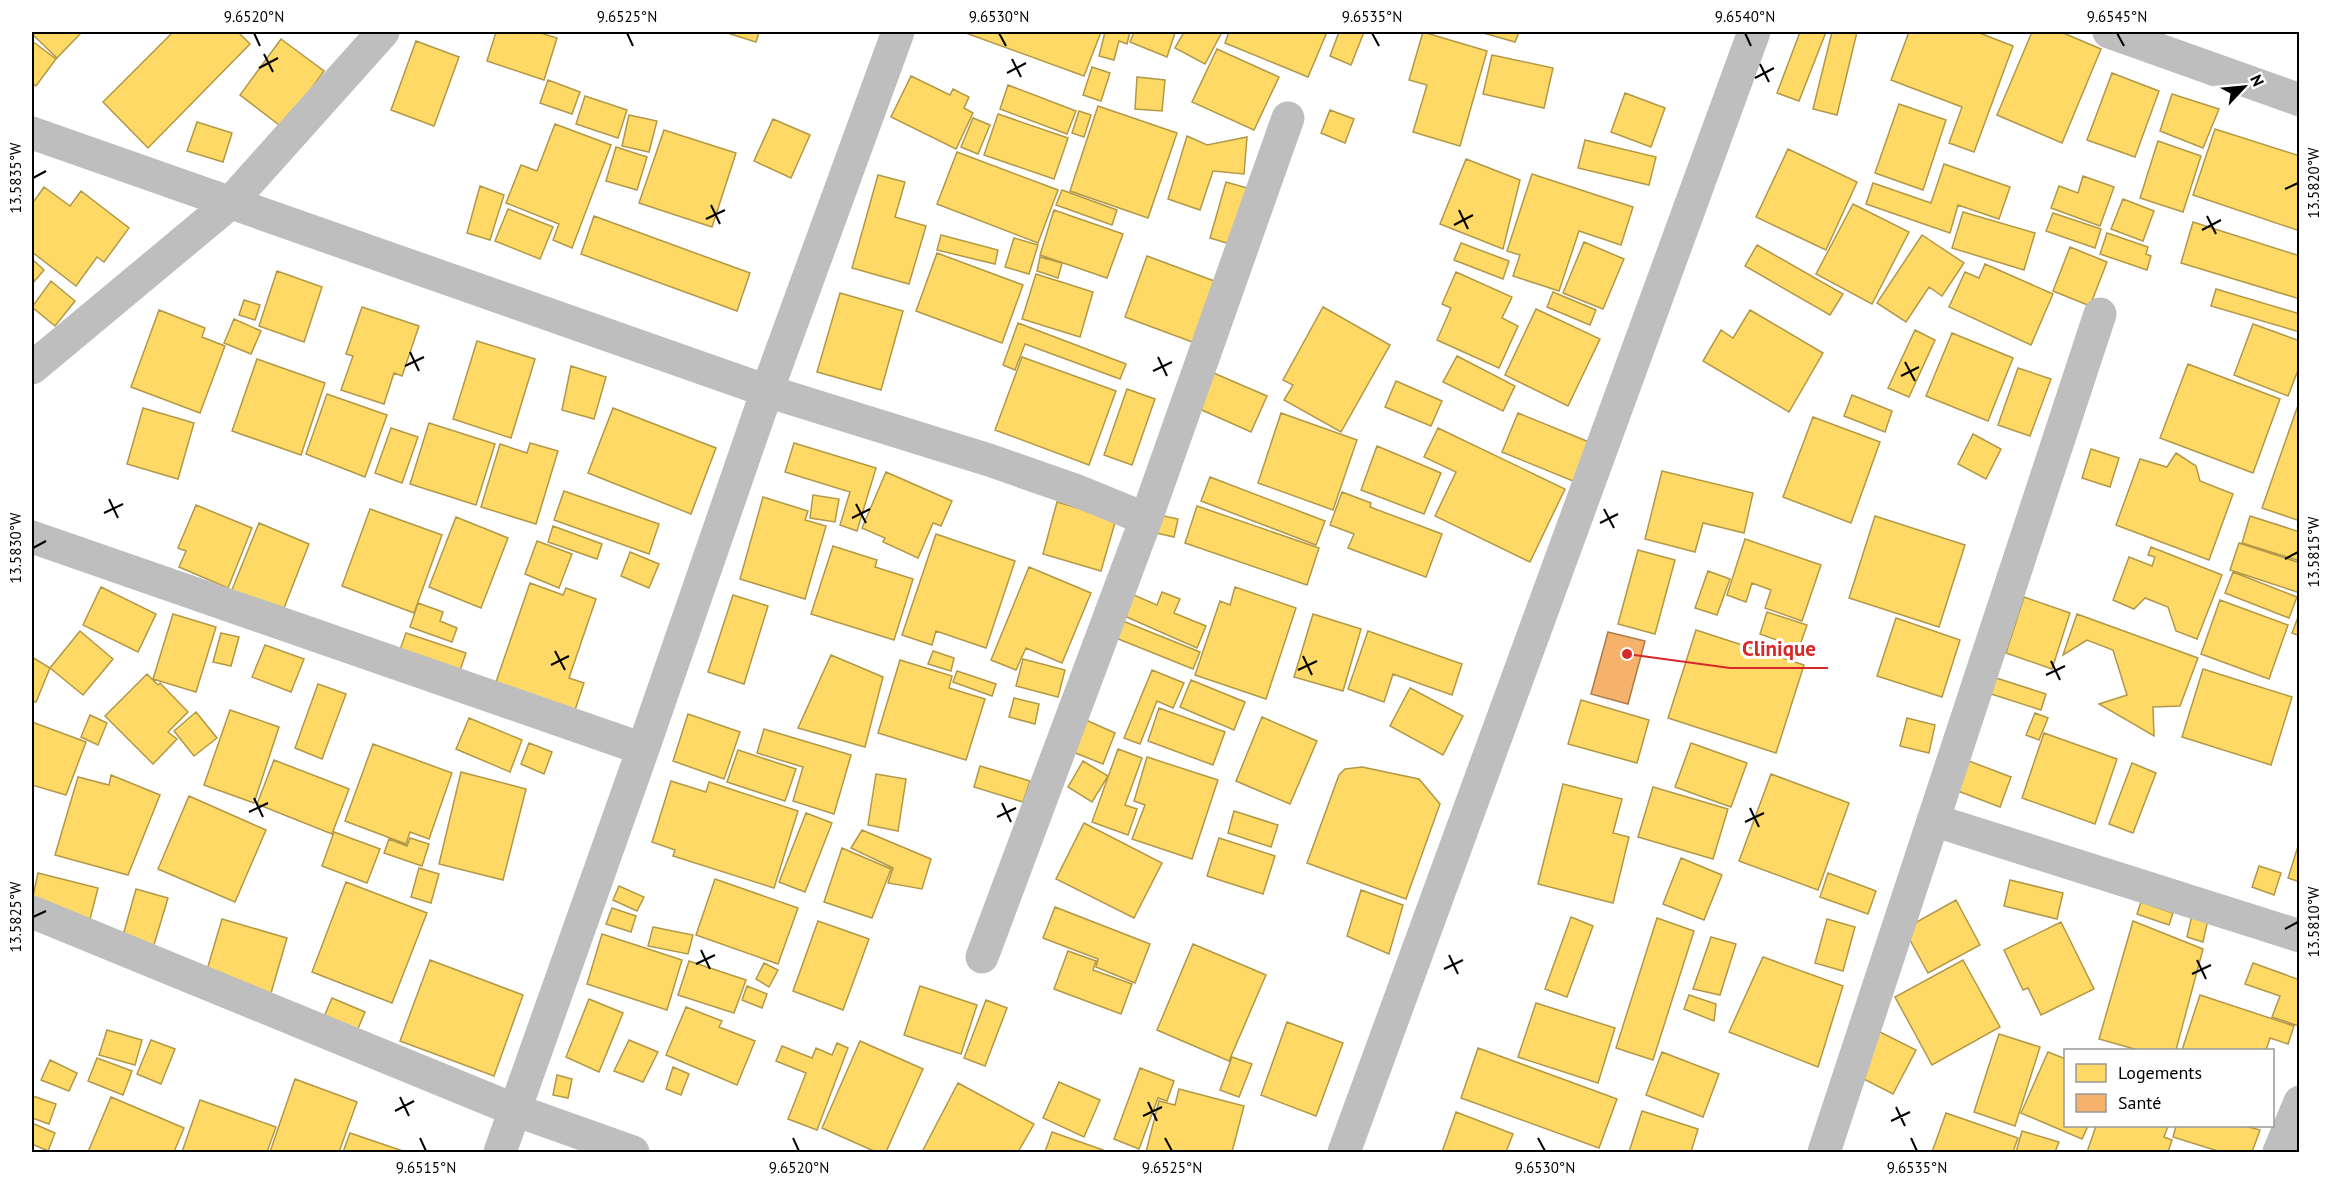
<svg xmlns="http://www.w3.org/2000/svg" width="2331" height="1184" font-family="'PT Sans',sans-serif">
  <style>
    .homes { fill: #ffd966; stroke: #b29847; stroke-width: 1.5 }
    .health { fill: #f6b26b; stroke: #ac7d4b; stroke-width: 1.5 }
    .lines { fill: none; stroke-linecap: round; stroke-linejoin: round }
    .minor { stroke: #bebebe; stroke-width: 33 }
    .ticks { fill: none; stroke: #000; stroke-width: 2 }
    .leader { fill: none; stroke: #d62828; stroke-width: 2 }
    .callout-dot { fill: #d62828; stroke: #fff; stroke-width: 2 }
    .callout-label { font-size: 21px; text-anchor: middle; font-weight: bold; fill: #d62828; stroke: #fff; stroke-width: 6; stroke-linejoin: round; paint-order: stroke }
    .neatline { fill: none; stroke: #000; stroke-width: 2 }
    .ticks-label { font-size: 15px; text-anchor: middle; fill: #000 }
  </style>
  <rect width="100%" height="100%" fill="#fff"/>
  <path class="homes" d="M32 32H82L57 58 32 34Z
    M173 32H238L250 44 148 148 103 102Z
    M496 32H537L557 38 544 80 487 61Z
    M724 32H759L756 42Z
    M963 32H1101L1084 76Z
    M1105 32H1130L1127 44 1119 41 1114 60 1099 56Z
    M1134 32H1171L1175 33 1167 57 1130 42Z
    M1184 32H1222L1205 64 1175 48Z
    M1229 32H1327L1308 77 1225 43Z
    M1339 32H1364L1351 65 1330 56Z
    M1423 32 1487 51 1460 146 1413 132 1427 85 1409 80Z
    M1480 32H1519L1515 42Z
    M1800 32H1826L1799 101 1777 93Z
    M1832 32H1857L1837 115 1813 109Z
    M1909 32H1983L1982 34 2013 46 1974 152 1949 143 1962 107 1891 80Z
    M2032 32H2061L2101 49 2062 143 1997 115Z
    M281 39 324 71 283 128 240 95Z
    M32 41 56 59 36 86 32 83Z
    M416 41 459 57 434 126 391 110Z
    M1217 49 1279 77 1254 130 1192 102Z
    M1492 55 1553 68 1544 108 1483 94Z
    M1092 67 1110 73 1101 101 1083 95Z
    M2112 73 2159 91 2135 157 2087 140Z
    M911 76 950 95 953 89 969 97 964 108 973 113 956 149 891 117Z
    M1137 77 1165 80 1162 111 1135 109Z
    M548 80 580 92 572 114 540 103Z
    M1008 85 1076 111 1067 134 1000 109Z
    M1625 93 1665 108 1651 147 1611 132Z
    M2172 94 2219 109 2203 148 2160 131Z
    M585 96 627 110 618 138 576 124Z
    M1899 104 1946 120 1923 190 1875 173Z
    M1098 106 1177 133 1148 218 1070 191Z
    M1330 110 1354 119 1345 143 1321 133Z
    M1079 111 1091 115 1084 137 1072 133Z
    M998 114 1068 138 1054 179 984 155Z
    M629 115 657 121 649 152 622 146Z
    M973 118 990 125 978 154 961 147Z
    M773 119 810 135 791 178 754 161Z
    M197 122 232 133 223 162 187 151Z
    M555 124 611 145 572 248 553 240 559 224 506 203 521 165 537 171Z
    M2215 129 2300 156V231L2193 195Z
    M664 130 736 153 712 227 639 203Z
    M1187 136 1207 145 1247 137 1244 174 1213 171 1200 210 1168 199Z
    M1585 140 1656 157 1649 185 1578 168Z
    M2158 141 2201 156 2183 212 2140 198Z
    M616 147 647 157 637 190 606 181Z
    M1788 149 1857 182 1826 250 1756 217Z
    M957 152 1058 190 1038 243 937 204Z
    M1466 159 1520 180 1503 249 1440 224Z
    M1944 164 2010 187 1999 219 1958 205 1950 233 1866 204 1873 183 1931 203Z
    M1532 174 1633 207 1621 245 1579 231 1559 291 1513 276 1520 255 1507 251Z
    M878 175 905 182 895 217 926 226 909 284 852 268Z
    M2083 176 2114 187 2100 226 2051 208 2059 186 2078 193Z
    M1226 182 1247 188 1230 244 1210 238Z
    M480 186 504 195 490 240 467 233Z
    M44 187 70 206 81 191 129 228 104 262 97 257 76 286 32 252V204Z
    M1062 190 1117 210 1112 225 1056 205Z
    M2123 199 2154 211 2143 241 2111 229Z
    M1853 204 1909 232 1872 304 1816 274Z
    M508 209 553 227 540 259 495 241Z
    M1054 210 1123 234 1107 278 1040 255Z
    M1963 212 2035 233 2024 270 1952 248Z
    M2053 213 2101 229 2095 248 2046 231Z
    M594 216 750 273 737 311 581 254Z
    M2193 222 2300 256V299L2181 263Z
    M2107 233 2148 247 2146 254 2151 256 2147 270 2100 254Z
    M941 235 998 250 995 264 937 250Z
    M1922 235 1964 263 1942 296 1929 287 1906 322 1877 303Z
    M1014 238 1038 245 1029 274 1005 267Z
    M1584 242 1624 259 1603 309 1563 293Z
    M1461 243 1509 261 1503 279 1454 260Z
    M1757 245 1843 294 1830 315 1745 266Z
    M2070 247 2107 262 2090 306 2053 291Z
    M937 253 1023 285 1002 343 916 311Z
    M1147 256 1217 282 1195 343 1125 317Z
    M1040 257 1062 263 1058 278 1037 271Z
    M32 259 44 270 32 284Z
    M1985 264 2053 294 2031 345 1949 307 1965 272 1979 278Z
    M277 271 322 287 304 342 259 326Z
    M1456 272 1512 297 1502 318 1518 326 1499 368 1437 340 1451 308 1442 304Z
    M1036 274 1093 292 1080 337 1022 319Z
    M51 281 75 301 55 326 32 307Z
    M2216 289 2300 314V332L2211 306Z
    M1553 292 1596 310 1590 325 1547 307Z
    M840 293 903 311 881 390 817 372Z
    M244 300 260 305 255 320 239 315Z
    M362 307 419 326 402 376 394 373 384 404 341 390 353 356 346 354Z
    M1323 307 1390 345 1341 432 1284 400 1293 385 1283 380Z
    M1536 309 1600 339 1568 406 1505 375Z
    M159 310 205 328 202 337 225 346 200 413 131 387Z
    M1750 310 1823 353 1789 412 1703 361 1721 330 1733 338Z
    M234 319 261 331 251 354 224 343Z
    M1018 323 1126 364 1120 379 1025 344 1015 370 1003 365Z
    M2253 324 2300 341V365L2288 396 2234 375Z
    M1915 330 1935 340 1909 397 1888 388Z
    M1952 333 2013 358 1988 421 1926 396Z
    M477 341 535 359 511 438 453 419Z
    M1457 356 1515 386 1503 411 1443 382Z
    M1022 357 1116 391 1089 465 995 430Z
    M257 359 325 383 301 455 232 431Z
    M2188 364 2280 399 2253 473 2160 438Z
    M571 366 606 377 594 419 562 410Z
    M2018 368 2051 379 2030 436 1998 425Z
    M1209 371 1267 396 1251 432 1193 406Z
    M1396 381 1442 401 1431 426 1385 407Z
    M1127 389 1155 399 1132 465 1104 455Z
    M327 394 387 415 365 477 306 454Z
    M1852 395 1892 411 1885 432 1844 416Z
    M143 408 194 423 178 479 127 464Z
    M613 408 716 448 691 514 588 473Z
    M2297 408 2300 409V521L2262 508Z
    M1281 413 1357 440 1333 510 1258 483Z
    M1518 413 1589 442 1573 481 1502 452Z
    M1813 417 1880 442 1851 523 1783 497Z
    M429 423 495 444 476 505 410 484Z
    M391 428 418 437 402 483 375 473Z
    M1438 428 1565 489 1530 562 1435 516 1456 472 1424 457Z
    M1973 434 2001 449 1986 479 1958 464Z
    M530 443 558 451 536 524 481 507 500 444 527 453Z
    M794 443 876 468 857 531 840 525 850 492 785 472Z
    M1377 446 1441 473 1424 514 1361 490Z
    M2091 449 2119 458 2110 487 2082 478Z
    M2176 453 2196 466 2200 481 2233 494 2209 560 2116 525 2140 459 2167 467Z
    M1662 471 1753 493 1744 533 1703 523 1695 552 1645 539Z
    M886 472 952 501 941 526 933 523 918 558 883 542 885 538 862 528Z
    M1210 477 1325 521 1316 545 1201 501Z
    M564 491 659 524 649 554 554 520Z
    M1342 492 1371 503 1370 507 1442 534 1426 577 1348 548 1354 534 1330 525Z
    M813 495 839 499 835 522 810 518Z
    M763 497 808 511 805 520 826 526 805 599 740 579Z
    M1057 502 1116 519 1101 571 1043 554Z
    M196 505 252 528 228 588 179 567 186 551 178 548Z
    M1197 506 1319 548 1307 585 1185 543Z
    M370 509 442 535 414 613 342 586Z
    M1155 514 1178 519 1174 537 1152 532Z
    M1875 516 1965 545 1939 627 1849 598Z
    M2250 516 2300 532V561L2242 543Z
    M456 517 508 538 481 608 429 587Z
    M259 523 309 544 282 613 231 592Z
    M553 526 602 544 597 559 548 542Z
    M936 534 1015 561 986 648 936 631 932 645 902 635Z
    M1745 539 1821 565 1802 621 1765 608 1771 590 1752 583 1746 602 1727 595Z
    M537 541 572 554 559 588 525 574Z
    M2239 543 2300 563V593L2230 570Z
    M833 546 877 560 875 567 913 579 894 640 811 614Z
    M2151 547 2222 575 2197 639 2176 631 2168 607 2145 598 2134 609 2113 600 2129 557 2152 566 2155 557 2148 555Z
    M1638 550 1675 560 1655 634 1618 624Z
    M630 552 659 564 649 588 621 576Z
    M1029 567 1091 593 1062 663 1026 648 1016 670 991 660Z
    M1708 571 1730 579 1717 615 1695 608Z
    M2233 572 2297 597 2289 618 2225 593Z
    M530 583 563 595 566 588 596 599 569 678 584 683 574 713 495 685Z
    M101 587 156 614 138 652 83 625Z
    M1235 587 1296 608 1266 699 1195 675 1220 601 1230 605Z
    M1162 592 1180 599 1174 613 1206 626 1197 648 1120 614 1129 593 1157 605Z
    M733 595 768 606 744 684 708 672Z
    M2024 597 2070 613 2052 669 2006 653Z
    M2220 600 2288 625 2269 679 2201 654Z
    M418 603 443 612 440 621 457 628 452 642 410 627Z
    M1767 612 1807 625 1799 648 1760 634Z
    M2300 612V636L2292 633Z
    M173 614 216 627 196 692 153 679Z
    M1313 614 1361 629 1343 691 1294 677Z
    M2077 614 2198 658 2180 706 2153 707 2154 736 2099 704 2127 695 2113 650 2087 640 2063 655Z
    M1896 618 1960 640 1942 697 1877 676Z
    M1118 619 1200 652 1193 669 1111 636Z
    M1696 630 1804 665 1776 753 1668 718Z
    M80 631 113 659 83 695 50 668Z
    M1368 631 1462 664 1452 695 1393 674 1384 702 1348 689Z
    M221 633 239 637 231 666 213 662Z
    M406 633 466 653 457 679 397 658Z
    M265 645 304 659 291 692 252 677Z
    M933 651 954 658 951 671 928 664Z
    M831 655 883 677 865 747 798 728Z
    M32 657 50 668 36 702 32 701Z
    M1023 659 1065 670 1058 697 1016 686Z
    M900 660 952 676 949 688 985 699 966 760 878 733Z
    M2203 669 2292 697 2271 765 2182 737Z
    M1152 670 1184 683 1173 708 1157 701 1140 744 1124 738Z
    M957 671 996 684 992 696 953 682Z
    M147 674 158 685 160 683 188 712 168 732 177 739 153 764 105 716Z
    M1993 677 2046 694 2041 710 1988 693Z
    M1191 680 1245 702 1234 730 1180 707Z
    M318 684 346 694 322 759 295 748Z
    M1410 688 1463 716 1443 755 1390 726Z
    M1014 698 1039 704 1035 724 1009 717Z
    M1581 700 1649 720 1637 763 1568 744Z
    M1159 708 1225 732 1213 765 1148 741Z
    M230 710 279 727 254 803 204 785Z
    M196 712 217 738 194 756 174 731Z
    M2035 713 2048 718 2039 740 2026 735Z
    M688 714 740 732 724 779 673 761Z
    M90 715 107 723 98 745 81 737Z
    M1262 717 1317 741 1290 804 1236 781Z
    M469 718 522 740 510 772 456 749Z
    M1907 718 1935 725 1929 753 1900 746Z
    M1086 720 1115 733 1103 764 1073 752Z
    M32 722 86 742 66 795 32 785Z
    M764 729 851 755 834 814 793 801 803 767 757 753Z
    M2044 733 2117 759 2095 824 2022 798Z
    M529 743 552 752 544 774 521 764Z
    M1691 743 1747 763 1731 807 1675 787Z
    M373 744 452 773 429 839 410 832 406 844 345 821Z
    M1118 749 1142 758 1125 805 1137 809 1128 835 1092 822Z
    M738 750 796 769 785 801 727 782Z
    M1147 757 1218 780 1192 859 1132 839 1145 805 1134 801Z
    M1961 758 2011 777 2000 807 1950 788Z
    M274 760 349 789 332 834 257 804Z
    M1083 761 1108 776 1092 802 1068 787Z
    M2132 763 2156 773 2133 833 2109 824Z
    M980 766 1030 781 1023 802 974 787Z
    M1362 767 1419 779 1440 804 1406 899 1307 863 1339 775 1345 769Z
    M461 772 526 789 503 880 439 864Z
    M876 774 906 779 898 831 868 825Z
    M1771 774 1849 803 1818 890 1739 861Z
    M111 775 160 795 128 875 55 855 78 777 109 785Z
    M671 781 706 792 709 782 798 811 774 888 673 856 675 850 652 842Z
    M1563 784 1622 799 1613 833 1629 837 1613 903 1538 884Z
    M1653 787 1728 809 1713 859 1638 837Z
    M189 796 266 830 235 902 158 869Z
    M1234 811 1278 825 1271 847 1228 833Z
    M806 813 832 823 805 892 779 882Z
    M1084 823 1162 863 1134 918 1056 879Z
    M862 830 931 859 922 889 888 883 893 868 851 848Z
    M334 832 380 849 367 883 322 866Z
    M410 838 429 844 422 866 384 853 389 839 407 846Z
    M1219 838 1275 856 1263 894 1207 876Z
    M2299 843H2300V882L2288 878Z
    M842 848 891 869 872 918 824 902Z
    M1681 858 1722 875 1704 920 1663 904Z
    M2259 866 2281 873 2274 895 2252 887Z
    M419 868 439 874 431 903 411 897Z
    M38 873 98 888 89 923 32 901Z
    M1828 873 1876 891 1868 914 1820 897Z
    M715 879 798 908 778 964 696 935Z
    M2010 880 2063 893 2057 919 2004 906Z
    M346 882 427 913 392 1003 312 972Z
    M619 886 644 897 637 911 613 900Z
    M136 889 168 898 153 948 122 939Z
    M1361 890 1403 905 1389 954 1347 936Z
    M1956 900 1980 945 1928 973 1904 929Z
    M2141 902 2173 913 2169 925 2137 914Z
    M1055 907 1150 944 1135 983 1096 967 1098 959 1043 938Z
    M612 908 636 916 631 932 606 924Z
    M2192 915 2208 919 2203 942 2187 937Z
    M1571 917 1593 926 1567 997 1545 989Z
    M1657 918 1694 931 1653 1060 1616 1048Z
    M222 919 287 938 269 1000 204 980Z
    M1827 919 1855 927 1843 971 1815 963Z
    M818 921 869 939 843 1010 793 991Z
    M2133 921 2203 949 2176 1050H2138L2099 1039Z
    M2061 922 2094 989 2041 1015 2028 988 2023 990 2004 950Z
    M653 927 693 935 688 954 648 946Z
    M602 934 682 960 667 1010 587 984Z
    M1711 937 1736 944 1720 995 1693 989Z
    M1193 944 1266 975 1229 1061 1157 1030Z
    M1068 951 1096 961 1093 970 1132 984 1121 1014 1054 989Z
    M1763 957 1843 986 1818 1067 1729 1032Z
    M430 960 523 995 494 1076 400 1041Z
    M1963 960 2000 1027 1932 1065 1895 997Z
    M689 961 746 980 734 1013 678 995Z
    M764 963 778 970 769 987 756 979Z
    M2253 963 2300 980 2299 1026 2272 1017 2280 996 2245 984Z
    M747 986 767 994 762 1008 742 1000Z
    M920 986 977 1005 961 1054 904 1035Z
    M1689 995 1716 1004 1714 1021 1684 1009Z
    M2200 995 2294 1026 2288 1044 2270 1038 2266 1050H2182Z
    M332 998 365 1012 354 1038 321 1024Z
    M589 999 623 1013 599 1072 566 1057Z
    M986 1000 1007 1008 985 1066 964 1058Z
    M1536 1003 1615 1028 1598 1083 1518 1057Z
    M686 1007 722 1021 719 1027 755 1041 737 1085 666 1055Z
    M1287 1022 1343 1043 1316 1116 1261 1095Z
    M1874 1029 1916 1050 1893 1094 1852 1073Z
    M107 1030 142 1040 135 1065 99 1055Z
    M1999 1034 2040 1047 2015 1126 1974 1112Z
    M151 1040 175 1049 161 1084 137 1074Z
    M629 1040 658 1052 643 1082 614 1071Z
    M860 1041 923 1069 886 1152H876L822 1128Z
    M837 1043 848 1048 817 1130 788 1119 806 1073 776 1061 782 1046 812 1058 816 1048 832 1055Z
    M1478 1048 1617 1099 1599 1148 1461 1098Z
    M1662 1052 1719 1074 1703 1117 1646 1095Z
    M2048 1052 2066 1059V1126H2088L2082 1139 2021 1113Z
    M1232 1057 1252 1064 1239 1097 1220 1090Z
    M97 1058 132 1071 123 1095 88 1081Z
    M50 1060 77 1073 69 1091 41 1080Z
    M673 1067 689 1074 681 1095 666 1089Z
    M1140 1068 1174 1081 1167 1101 1158 1098 1139 1149 1114 1139Z
    M557 1075 572 1079 568 1098 553 1095Z
    M295 1079 357 1102 339 1152H270Z
    M1059 1082 1100 1100 1084 1137 1043 1118Z
    M958 1083 1034 1124 1018 1152H922Z
    M1179 1089 1244 1106 1232 1152H1146L1159 1101 1175 1105Z
    M33 1096 56 1104 49 1124 32 1118Z
    M111 1097 184 1128 174 1152H88Z
    M200 1100 276 1127 267 1152H182Z
    M1642 1111 1698 1129 1691 1152H1629Z
    M1456 1112 1513 1134 1506 1152H1442Z
    M1946 1113 2018 1138 2013 1152H1932Z
    M32 1123 55 1133 48 1151 32 1144Z
    M2096 1126H2168L2164 1137 2172 1140 2168 1152H2087Z
    M2176 1126H2245L2260 1130 2252 1152H2221L2173 1137Z
    M2022 1131 2059 1142 2055 1152H2016Z
    M1052 1132 1103 1150 1102 1152H1045Z
    M350 1133 406 1152H343Z"/>
  <path class="health" d="M1608 632 1645 641 1628 704 1591 694Z"/>
  <g class="lines">
    <path class="minor" d="M2109 32 2300 100
      M32 133 767 391 989 460 1075 490 1146 519
      M32 368 229 204 383 32
      M32 537 643 749
      M1933 820 2300 936
      M32 912 515 1110 633 1152
      M982 957 1146 519 1288 118
      M500 1152 643 749 767 391 898 32
      M1344 1152 1754 32
      M1824 1152 2100 314
      M2279 1152 2300 1102"/>
  </g>
  <path class="ticks" d="M254 33 260 46M627 33 633 46M999 33 1006 46M1372 33 1379 46M1745 33 1751 46M2117 33 2124 46M264 54 273 72M1012 59 1021 77M1760 64 1769 82M259 68 278 58M1007 73 1026 63M1755 78 1774 68M33 178 46 171M2285 189 2298 183M711 205 720 224M1459 210 1468 229M2207 216 2216 234M706 219 725 210M1454 225 1473 215M2202 230 2221 220M410 352 419 371M1158 357 1167 376M1905 362 1915 381M405 366 424 357M1153 371 1172 362M1901 376 1919 367M109 499 118 518M856 504 866 523M1604 509 1614 528M104 513 123 504M852 518 870 509M1600 523 1618 514M33 548 46 541M2285 559 2298 552M555 651 565 670M1303 656 1312 675M2051 661 2060 680M551 665 569 656M1298 670 1317 661M2046 675 2065 666M254 798 263 817M1002 803 1011 822M1750 808 1759 827M249 812 268 803M997 817 1016 808M1745 822 1764 813M33 917 46 911M2285 929 2298 922M701 950 710 969M1449 955 1458 974M2197 960 2206 979M696 964 715 955M1444 969 1463 960M2192 974 2211 965M400 1097 409 1116M1148 1102 1157 1121M1896 1107 1905 1126M395 1111 414 1101M1143 1116 1162 1107M1891 1121 1910 1112M420 1138 426 1151M793 1138 799 1151M1165 1138 1172 1151M1538 1138 1545 1151M1911 1138 1917 1151"/>
  <path class="leader" d="M1627 654L1730 668H1828"/>
  <circle class="callout-dot" cx="1627" cy="654" r="6"/>
  <g class="callout-label">
    <text x="1779" y="656">Clinique</text>
  </g>
  <rect width="2331" height="1184" fill="none" stroke="#ffffff" stroke-width="66"/>
  <rect x="2064" y="1049" width="210" height="78" fill="#ffffff" stroke="#999999" stroke-width="1.5"/>
  <rect x="2076" y="1064" width="30" height="18" fill="#ffd966" stroke="#999999" stroke-width="1.5"/>
  <text x="2118" y="1079" font-size="18" fill="#000000">Logements</text>
  <rect x="2076" y="1094" width="30" height="18" fill="#f6b26b" stroke="#999999" stroke-width="1.5"/>
  <text x="2118" y="1109" font-size="18" fill="#000000">Santé</text>
  <g transform="translate(2244 87) rotate(64)" stroke="#ffffff" stroke-width="4.5" paint-order="stroke">
  <path d="M0-4.5L10 22L0 15L-10 22Z" fill="#000000"/>
  <text y="-9" font-size="16" font-weight="bold" text-anchor="middle" fill="#000000">N</text>
  </g>
  <rect x="33" y="33" width="2265" height="1118" class="neatline"/>
  <g class="ticks-label">
    <text x="254" y="22">9.6520°N</text>
    <text x="627" y="22">9.6525°N</text>
    <text x="999" y="22">9.6530°N</text>
    <text x="1372" y="22">9.6535°N</text>
    <text x="1745" y="22">9.6540°N</text>
    <text x="2117" y="22">9.6545°N</text>
    <text transform="translate(16 178) rotate(-90)" y="5">13.5835°W</text>
    <text transform="translate(2314 183) rotate(-90)" y="5">13.5820°W</text>
    <text transform="translate(16 548) rotate(-90)" y="5">13.5830°W</text>
    <text transform="translate(2314 552) rotate(-90)" y="5">13.5815°W</text>
    <text transform="translate(16 917) rotate(-90)" y="5">13.5825°W</text>
    <text transform="translate(2314 922) rotate(-90)" y="5">13.5810°W</text>
    <text x="426" y="1173">9.6515°N</text>
    <text x="799" y="1173">9.6520°N</text>
    <text x="1172" y="1173">9.6525°N</text>
    <text x="1545" y="1173">9.6530°N</text>
    <text x="1917" y="1173">9.6535°N</text>
  </g>
</svg>
